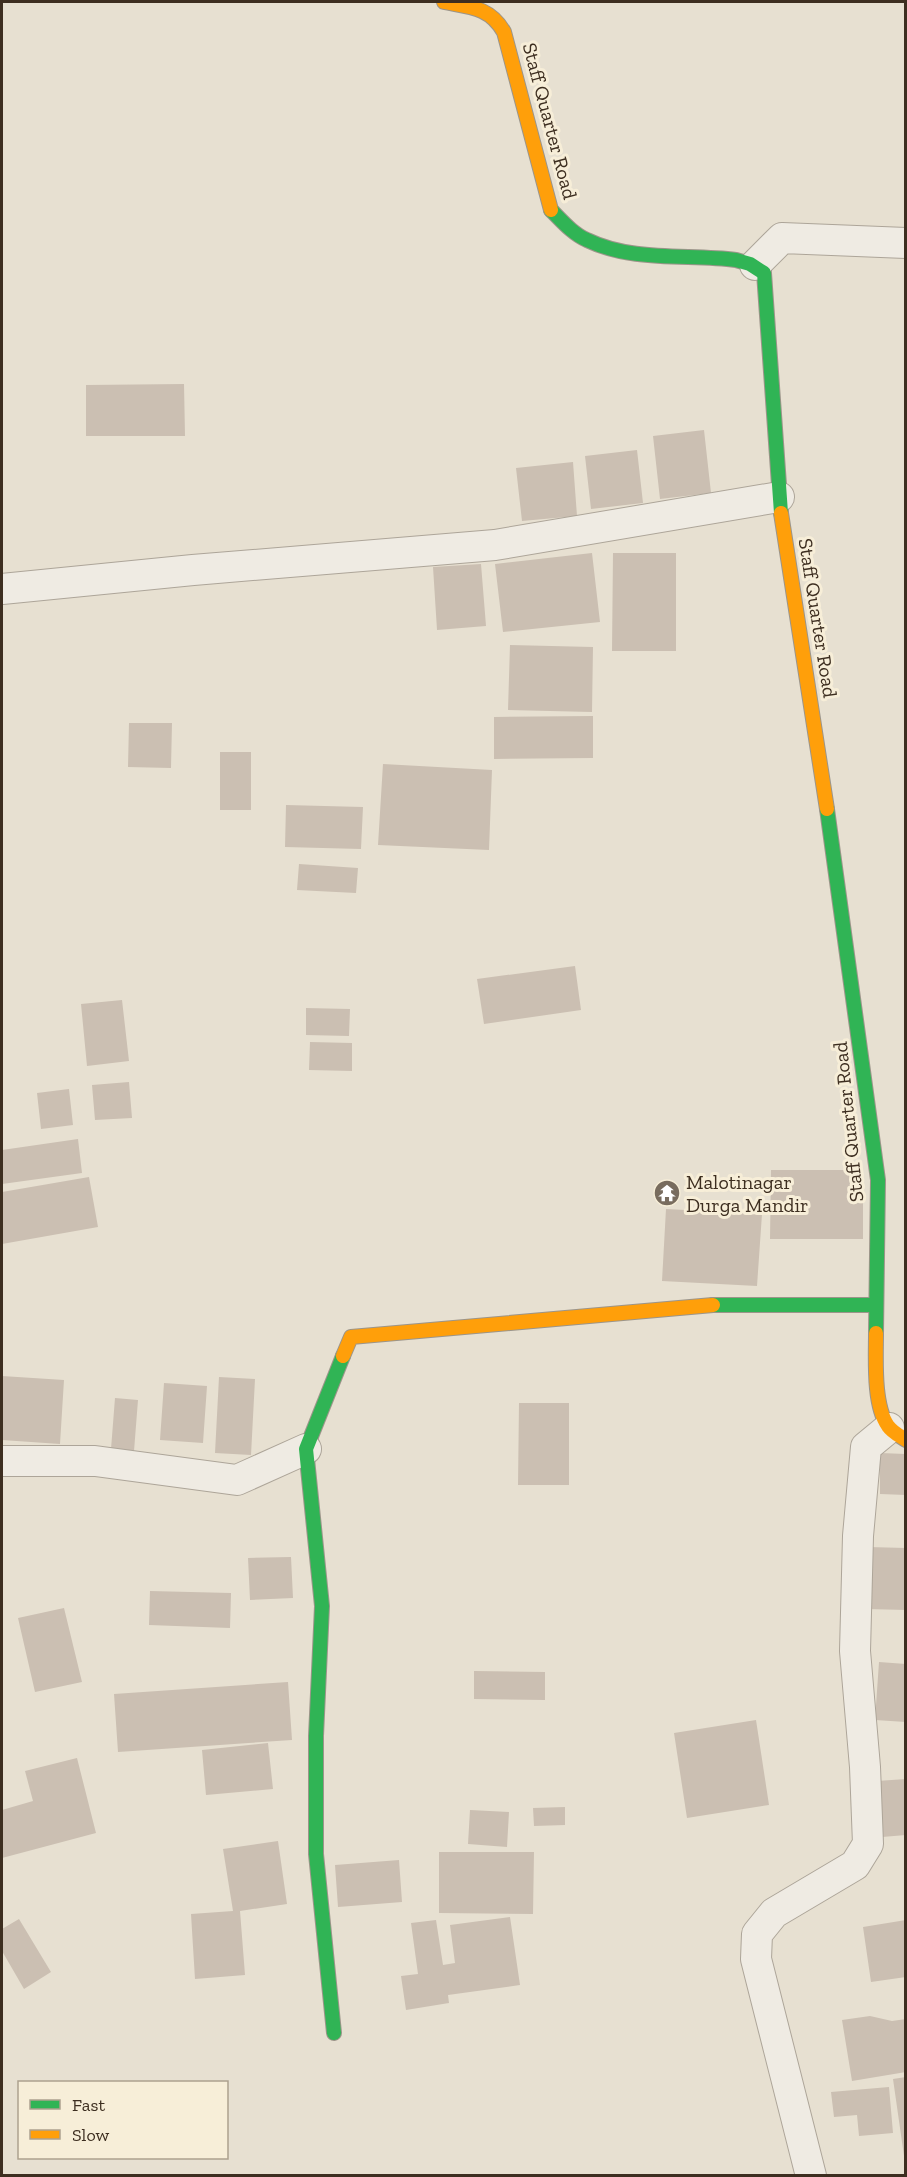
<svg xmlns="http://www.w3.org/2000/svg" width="907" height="2177" font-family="'Zilla Slab',serif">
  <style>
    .building { fill: #cbbfb2 }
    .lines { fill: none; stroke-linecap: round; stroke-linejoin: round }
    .street-casing { stroke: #ada599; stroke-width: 32 }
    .fast-casing { stroke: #9c958a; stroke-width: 16 }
    .slow-casing { stroke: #9c958a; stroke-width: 16 }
    .street { stroke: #efebe3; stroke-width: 30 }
    .fast { stroke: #30b455; stroke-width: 14 }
    .slow { stroke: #ff9f0a; stroke-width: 14 }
    .labels { text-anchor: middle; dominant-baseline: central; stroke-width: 6; stroke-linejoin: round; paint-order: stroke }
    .street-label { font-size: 20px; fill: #3d2e20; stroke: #f7eed8 }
    .poi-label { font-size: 20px; fill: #3d2e20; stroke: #f7eed8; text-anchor: start }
  </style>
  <rect width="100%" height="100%" fill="#e7e0d1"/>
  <path class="building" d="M184 384 185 436H86V385Z
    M704 430 711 493 660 499 653 436Z
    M637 450 643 503 591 509 585 456Z
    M573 462 577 516 522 521 516 468Z
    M592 553 600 622 503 632 495 564Z
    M613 553H676V651H612Z
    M481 564 486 626 437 630 433 567Z
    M510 645 593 647 592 712 508 710Z
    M593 716V758L494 759V717Z
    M129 723H172L171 768 128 767Z
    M220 752H251V810H220Z
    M383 764 492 770 489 850 378 845Z
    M286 805 363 807 361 849 285 847Z
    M299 864 358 868 356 893 297 890Z
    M575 966 581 1010 484 1024 477 979Z
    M122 1000 129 1061 87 1066 81 1004Z
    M306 1008 350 1009 349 1036 306 1035Z
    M310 1042 352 1043V1071L309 1070Z
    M129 1082 132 1118 95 1120 92 1085Z
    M69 1089 73 1125 41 1129 37 1093Z
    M78 1139 82 1173 2 1184V1150Z
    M771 1170H863V1239H770Z
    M89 1177 98 1227 2 1244V1192Z
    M666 1209 762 1214 757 1286 662 1281Z
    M2 1376 64 1380 60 1444 2 1440Z
    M219 1377 255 1379 251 1455 215 1453Z
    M164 1383 207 1386 203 1443 160 1440Z
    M115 1398 138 1400 134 1451 111 1449Z
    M519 1403H569V1485H518Z
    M880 1453 906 1454V1495L880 1494Z
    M868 1547 906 1548V1610L866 1609Z
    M291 1557 293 1598 250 1600 248 1558Z
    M150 1591 231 1593 230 1628 149 1625Z
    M64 1608 82 1682 35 1692 18 1618Z
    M879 1662 906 1664V1722L875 1720Z
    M474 1671 545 1672V1700L474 1699Z
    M288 1682 292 1740 118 1752 114 1694Z
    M756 1720 769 1805 687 1818 674 1733Z
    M268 1743 273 1789 206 1795 202 1750Z
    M77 1758 96 1833 2 1858V1810L33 1801 25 1771Z
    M906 1779V1835L882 1837 877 1781Z
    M565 1807V1825L534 1826 533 1808Z
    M470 1810 509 1812 507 1847 468 1844Z
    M278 1841 287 1904 240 1911 245 1975 195 1979 191 1914 233 1911 223 1849Z
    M439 1852H534L533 1914 439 1913Z
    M399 1860 402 1902 338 1907 335 1865Z
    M510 1917 520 1985 448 1995 449 2003 406 2010 401 1976 418 1974 411 1923 436 1920 443 1965 455 1963 450 1925Z
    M19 1919 51 1972 24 1989 2 1951V1929Z
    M906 1920V1977L871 1982 863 1927Z
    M870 2016 892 2021 906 2019V2072L852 2081 842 2020Z
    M906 2077V2156H904L893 2079Z
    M889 2087 893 2133 859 2136 857 2115 834 2117 831 2092Z"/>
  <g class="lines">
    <defs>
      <path id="street" d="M755 265 782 238 906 243
        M2 589 193 570 495 545 779 497
        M2 1461H95L237 1480 306 1449
        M811 2176 756 1959 757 1934 774 1913 855 1865 868 1844 865 1767 855 1651 858 1536 866 1447 889 1428"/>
      <path id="fast" d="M551 210C562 221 573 234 587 240 632 262 688 254 736 260L750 264 764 273 781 513
        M827 809 878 1180 876 1333
        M713 1305H876
        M334 2033 316 1854V1736L322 1606 306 1449 343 1356"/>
      <path id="slow" d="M444 2C470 7 490 7 504 32L551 210
        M781 513 827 809
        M876 1333C876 1358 873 1405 888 1426 892 1432 900 1436 906 1440
        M343 1356 351 1337 713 1305"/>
    </defs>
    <use href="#street" class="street-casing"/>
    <use href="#fast" class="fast-casing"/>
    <use href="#slow" class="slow-casing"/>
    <use href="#street" class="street"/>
    <use href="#fast" class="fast"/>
    <use href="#slow" class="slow"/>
  </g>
  <defs>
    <symbol id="temple-disc" viewBox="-11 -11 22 22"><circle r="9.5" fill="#786c5e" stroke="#f7eed8"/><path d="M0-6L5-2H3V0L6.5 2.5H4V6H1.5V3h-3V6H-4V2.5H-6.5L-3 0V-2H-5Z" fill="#fff"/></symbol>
  </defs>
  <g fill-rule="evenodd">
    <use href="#temple-disc" x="652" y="1178" width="30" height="30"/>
  </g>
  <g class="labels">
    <g class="street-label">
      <text transform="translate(550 121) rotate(75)">Staff Quarter Road</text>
      <text transform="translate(818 618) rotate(81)">Staff Quarter Road</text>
      <text transform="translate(848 1122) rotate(-96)">Staff Quarter Road</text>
    </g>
    <g class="poi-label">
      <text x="686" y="1182">Malotinagar<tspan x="686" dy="23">Durga Mandir</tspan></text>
    </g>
  </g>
  <rect width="907" height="2177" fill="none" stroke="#3d2e20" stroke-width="6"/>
  <rect x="18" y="2081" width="210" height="78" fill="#f7eed8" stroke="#ada18e" stroke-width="1.5"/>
  <rect x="30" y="2100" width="30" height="9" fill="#30b455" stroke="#ada18e" stroke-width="1.5"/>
  <text x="72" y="2111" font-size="18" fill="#3d2e20">Fast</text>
  <rect x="30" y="2130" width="30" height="9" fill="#ff9f0a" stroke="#ada18e" stroke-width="1.5"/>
  <text x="72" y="2141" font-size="18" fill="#3d2e20">Slow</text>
</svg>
